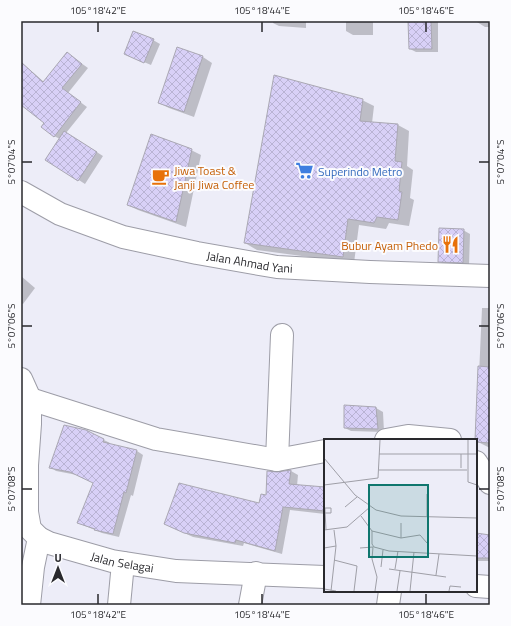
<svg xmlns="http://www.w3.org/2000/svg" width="511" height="626" font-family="'Titillium Web',sans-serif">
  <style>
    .shadow { fill: #0003 }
    .building { fill: url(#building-cross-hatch); stroke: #aaa8b3 }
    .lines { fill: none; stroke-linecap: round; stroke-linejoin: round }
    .minor-casing { stroke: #9d9da7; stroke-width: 24 }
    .major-casing { stroke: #9d9da7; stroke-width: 24 }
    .minor { stroke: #fff; stroke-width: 22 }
    .major { stroke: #fff; stroke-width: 22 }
    .ticks { fill: none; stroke: #29292d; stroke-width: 1.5 }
    .labels { text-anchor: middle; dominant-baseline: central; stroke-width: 4; stroke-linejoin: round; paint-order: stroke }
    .food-label { font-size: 12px; fill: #c56008; stroke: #fbfbfe; text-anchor: start }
    .shop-label { font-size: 12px; fill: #366cbe; stroke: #fbfbfe; text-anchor: start }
    .street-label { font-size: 12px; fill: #29292d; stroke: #fbfbfe }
    .inset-road { fill: none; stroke: #9f9fa7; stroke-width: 1 }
    .view { fill: #0f766e; fill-opacity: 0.15; stroke: #0f766e; stroke-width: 2 }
    .inset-edge { fill: none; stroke: #29292d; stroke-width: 2 }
    .neatline { fill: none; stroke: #29292d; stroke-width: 1.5 }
    .ticks-label { font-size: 10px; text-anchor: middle; fill: #29292d }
  </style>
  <defs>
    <pattern id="building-cross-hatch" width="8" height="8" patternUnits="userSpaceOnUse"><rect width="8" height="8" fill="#d8d0f7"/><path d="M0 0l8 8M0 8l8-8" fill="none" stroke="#b9b3d4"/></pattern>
  </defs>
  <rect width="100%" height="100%" fill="#ededf8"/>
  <path class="shadow" d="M273 21H306V28L279 26 273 23Z
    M346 21H373V35H353L346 31Z
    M409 21 438 22V52H416L410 49Z
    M477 21H490V27H485L477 22Z
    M153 40 160 44 151 65 125 54Z
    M67 53 88 68 68 93 87 107 66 133 103 156 85 184 46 159 60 139 54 136 45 123 21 103V62L44 82Z
    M203 57 212 63 194 117 169 108 159 103Z
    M362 100 374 106 372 123 398 125 409 131 407 166 413 170 410 198 414 200 409 226 389 223 386 229 359 225 354 263 257 250 245 243Z
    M191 150 201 155 186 227 138 210 128 205Z
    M463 230 470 234 469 266 446 265 439 261Z
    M21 276 35 288 23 304 21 303Z
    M482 308H490V448L476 441Z
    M345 406 376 408 383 412 384 432 351 431 345 428Z
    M104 440 110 443V445L137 451 143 455 133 496 131 495 119 537 102 533 78 523 94 483 77 475 56 471 50 467Z
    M291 471 298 475 297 486 325 488V514L290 510 282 554 244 543 243 546 193 537 165 524 260 504 267 496 277 473Z
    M476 534 490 536V561H476Z"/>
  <path class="building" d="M408 21H431L432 49H409Z
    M133 31 154 39 144 63 124 54Z
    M177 47 203 56 184 112 158 103Z
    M67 52 82 64 62 88 81 102 54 137 41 127 44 123 21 105V62L43 82Z
    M274 75 363 99 360 121 398 124 395 161 402 162 399 191 402 192 398 220 377 217 374 223 348 219 343 257 244 243Z
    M64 131 97 152 78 181 45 160Z
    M151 134 192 149 176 222 127 205Z
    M439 228 464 229 463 263 438 262Z
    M478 366 490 367V443L476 442 475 440Z
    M344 405 376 407 378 429 344 428Z
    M64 425 86 430 104 439 103 442 137 450 126 493 124 492 113 534 94 530 95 529 77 523 93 483 70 472 49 468Z
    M291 470 289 484 325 487V511L283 507 275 551 236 540 235 543 184 533 164 524 179 483 259 503 261 494 266 495 267 471 277 472Z
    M476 533 490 535V558H476Z"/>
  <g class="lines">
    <defs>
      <g id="minor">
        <path id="s1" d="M21 379 30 399V424L27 465V512L30 529 39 538 49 543 112 561 176 571 325 577"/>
        <path d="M30 399 156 439 277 460 325 451"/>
        <path d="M386 440 408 436 450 440"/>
        <path d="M277 460 282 335"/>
        <path d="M476 462 490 483"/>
        <path d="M476 586 490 587"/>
        <path d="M29 605 33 567 39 538"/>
        <path d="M119 605 123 563"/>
        <path d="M250 605 256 573"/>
        <path d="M388 605 390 591"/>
      </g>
      <g id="major">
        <path id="s2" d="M21 192 60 214 123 237 197 253 277 267 370 272 490 276"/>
      </g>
    </defs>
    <use href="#minor" class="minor-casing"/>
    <use href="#major" class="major-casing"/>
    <use href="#minor" class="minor"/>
    <use href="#major" class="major"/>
  </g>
  <path class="ticks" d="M98 22V32M262 22V32M426 22V32M22 162H32M479 162H489M22 326H32M479 326H489M22 489H32M479 489H489M98 594V604M262 594V604M426 594V604"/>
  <defs>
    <symbol id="supermarket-bare" viewBox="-9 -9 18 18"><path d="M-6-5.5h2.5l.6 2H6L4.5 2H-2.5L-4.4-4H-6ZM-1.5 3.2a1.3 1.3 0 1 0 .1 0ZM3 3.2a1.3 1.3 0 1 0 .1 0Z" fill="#3f7fe0" stroke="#fbfbfe" stroke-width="2.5" paint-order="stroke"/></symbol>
    <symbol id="cafe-bare" viewBox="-9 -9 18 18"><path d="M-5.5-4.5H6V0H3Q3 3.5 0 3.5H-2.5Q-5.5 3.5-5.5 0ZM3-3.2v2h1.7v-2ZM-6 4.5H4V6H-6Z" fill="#e8710a" stroke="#fbfbfe" stroke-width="2.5" paint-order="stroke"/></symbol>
    <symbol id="restaurant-bare" viewBox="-9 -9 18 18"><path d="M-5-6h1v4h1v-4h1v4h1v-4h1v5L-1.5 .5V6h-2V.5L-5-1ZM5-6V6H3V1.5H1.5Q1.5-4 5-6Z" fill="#e8710a" stroke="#fbfbfe" stroke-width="2.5" paint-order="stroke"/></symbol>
  </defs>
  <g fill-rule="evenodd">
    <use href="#supermarket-bare" x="292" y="158" width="25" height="25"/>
    <use href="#cafe-bare" x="148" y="164" width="25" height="25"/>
    <use href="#restaurant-bare" x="438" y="232" width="25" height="25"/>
  </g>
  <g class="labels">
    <g class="food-label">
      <text x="174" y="170">Jiwa Toast &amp;<tspan x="174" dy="14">Janji Jiwa Coffee</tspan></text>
      <text x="438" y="245" text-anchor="end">Bubur Ayam Phedo</text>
    </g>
    <g class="shop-label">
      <text x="318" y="171">Superindo Metro</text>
    </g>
    <g class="street-label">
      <text stroke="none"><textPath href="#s2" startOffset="241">Jalan Ahmad Yani</textPath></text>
      <text stroke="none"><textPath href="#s1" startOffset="252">Jalan Selagai</textPath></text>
    </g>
  </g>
  <g transform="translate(324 439)">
    <rect width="153" height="153" fill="#ededf8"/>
    <path class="inset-road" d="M144 1V43L153 46M55 15H153M0 19 31 56 52 71 77 77 153 79M137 29V15M55 31H143M0 46 54 39 56 1M103 55V78M21 68 33 58M1 74H7V69H1V72L2 91M37 77 48 92V105L50 108 65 112 153 117M0 91 23 88 46 68M48 92 77 99 96 96 103 104M77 99V84M0 109 12 107M36 109 49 108 48 120 53 138 51 152M10 121 33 127 30 152M57 128 59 111M65 130 122 138M71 130 74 112M112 136 115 115M0 150 12 152M7 152 12 107 10 91M73 152 76 132M86 152 90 113M125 152 126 147 137 148"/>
    <path class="view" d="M45 46H104V118H45Z"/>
    <rect width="153" height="153" class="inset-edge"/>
  </g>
  <rect width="511" height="626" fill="none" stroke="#fbfbfe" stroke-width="44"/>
  <g transform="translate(58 568)" stroke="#fbfbfe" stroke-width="3" paint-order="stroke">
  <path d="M0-3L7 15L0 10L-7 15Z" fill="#29292d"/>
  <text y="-6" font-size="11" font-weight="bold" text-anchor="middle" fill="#29292d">U</text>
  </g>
  <rect x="22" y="22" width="467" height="582" class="neatline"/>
  <g class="ticks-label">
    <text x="98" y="14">105°18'42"E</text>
    <text x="262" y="14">105°18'44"E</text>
    <text x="426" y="14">105°18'46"E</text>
    <text transform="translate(11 162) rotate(-90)" y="4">5°07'04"S</text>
    <text transform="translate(500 162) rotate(-90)" y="4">5°07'04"S</text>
    <text transform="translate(11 326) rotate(-90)" y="4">5°07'06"S</text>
    <text transform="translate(500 326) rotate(-90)" y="4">5°07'06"S</text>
    <text transform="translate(11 489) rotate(-90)" y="4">5°07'08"S</text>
    <text transform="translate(500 489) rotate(-90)" y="4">5°07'08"S</text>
    <text x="98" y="618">105°18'42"E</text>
    <text x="262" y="618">105°18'44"E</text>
    <text x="426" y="618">105°18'46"E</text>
  </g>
</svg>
